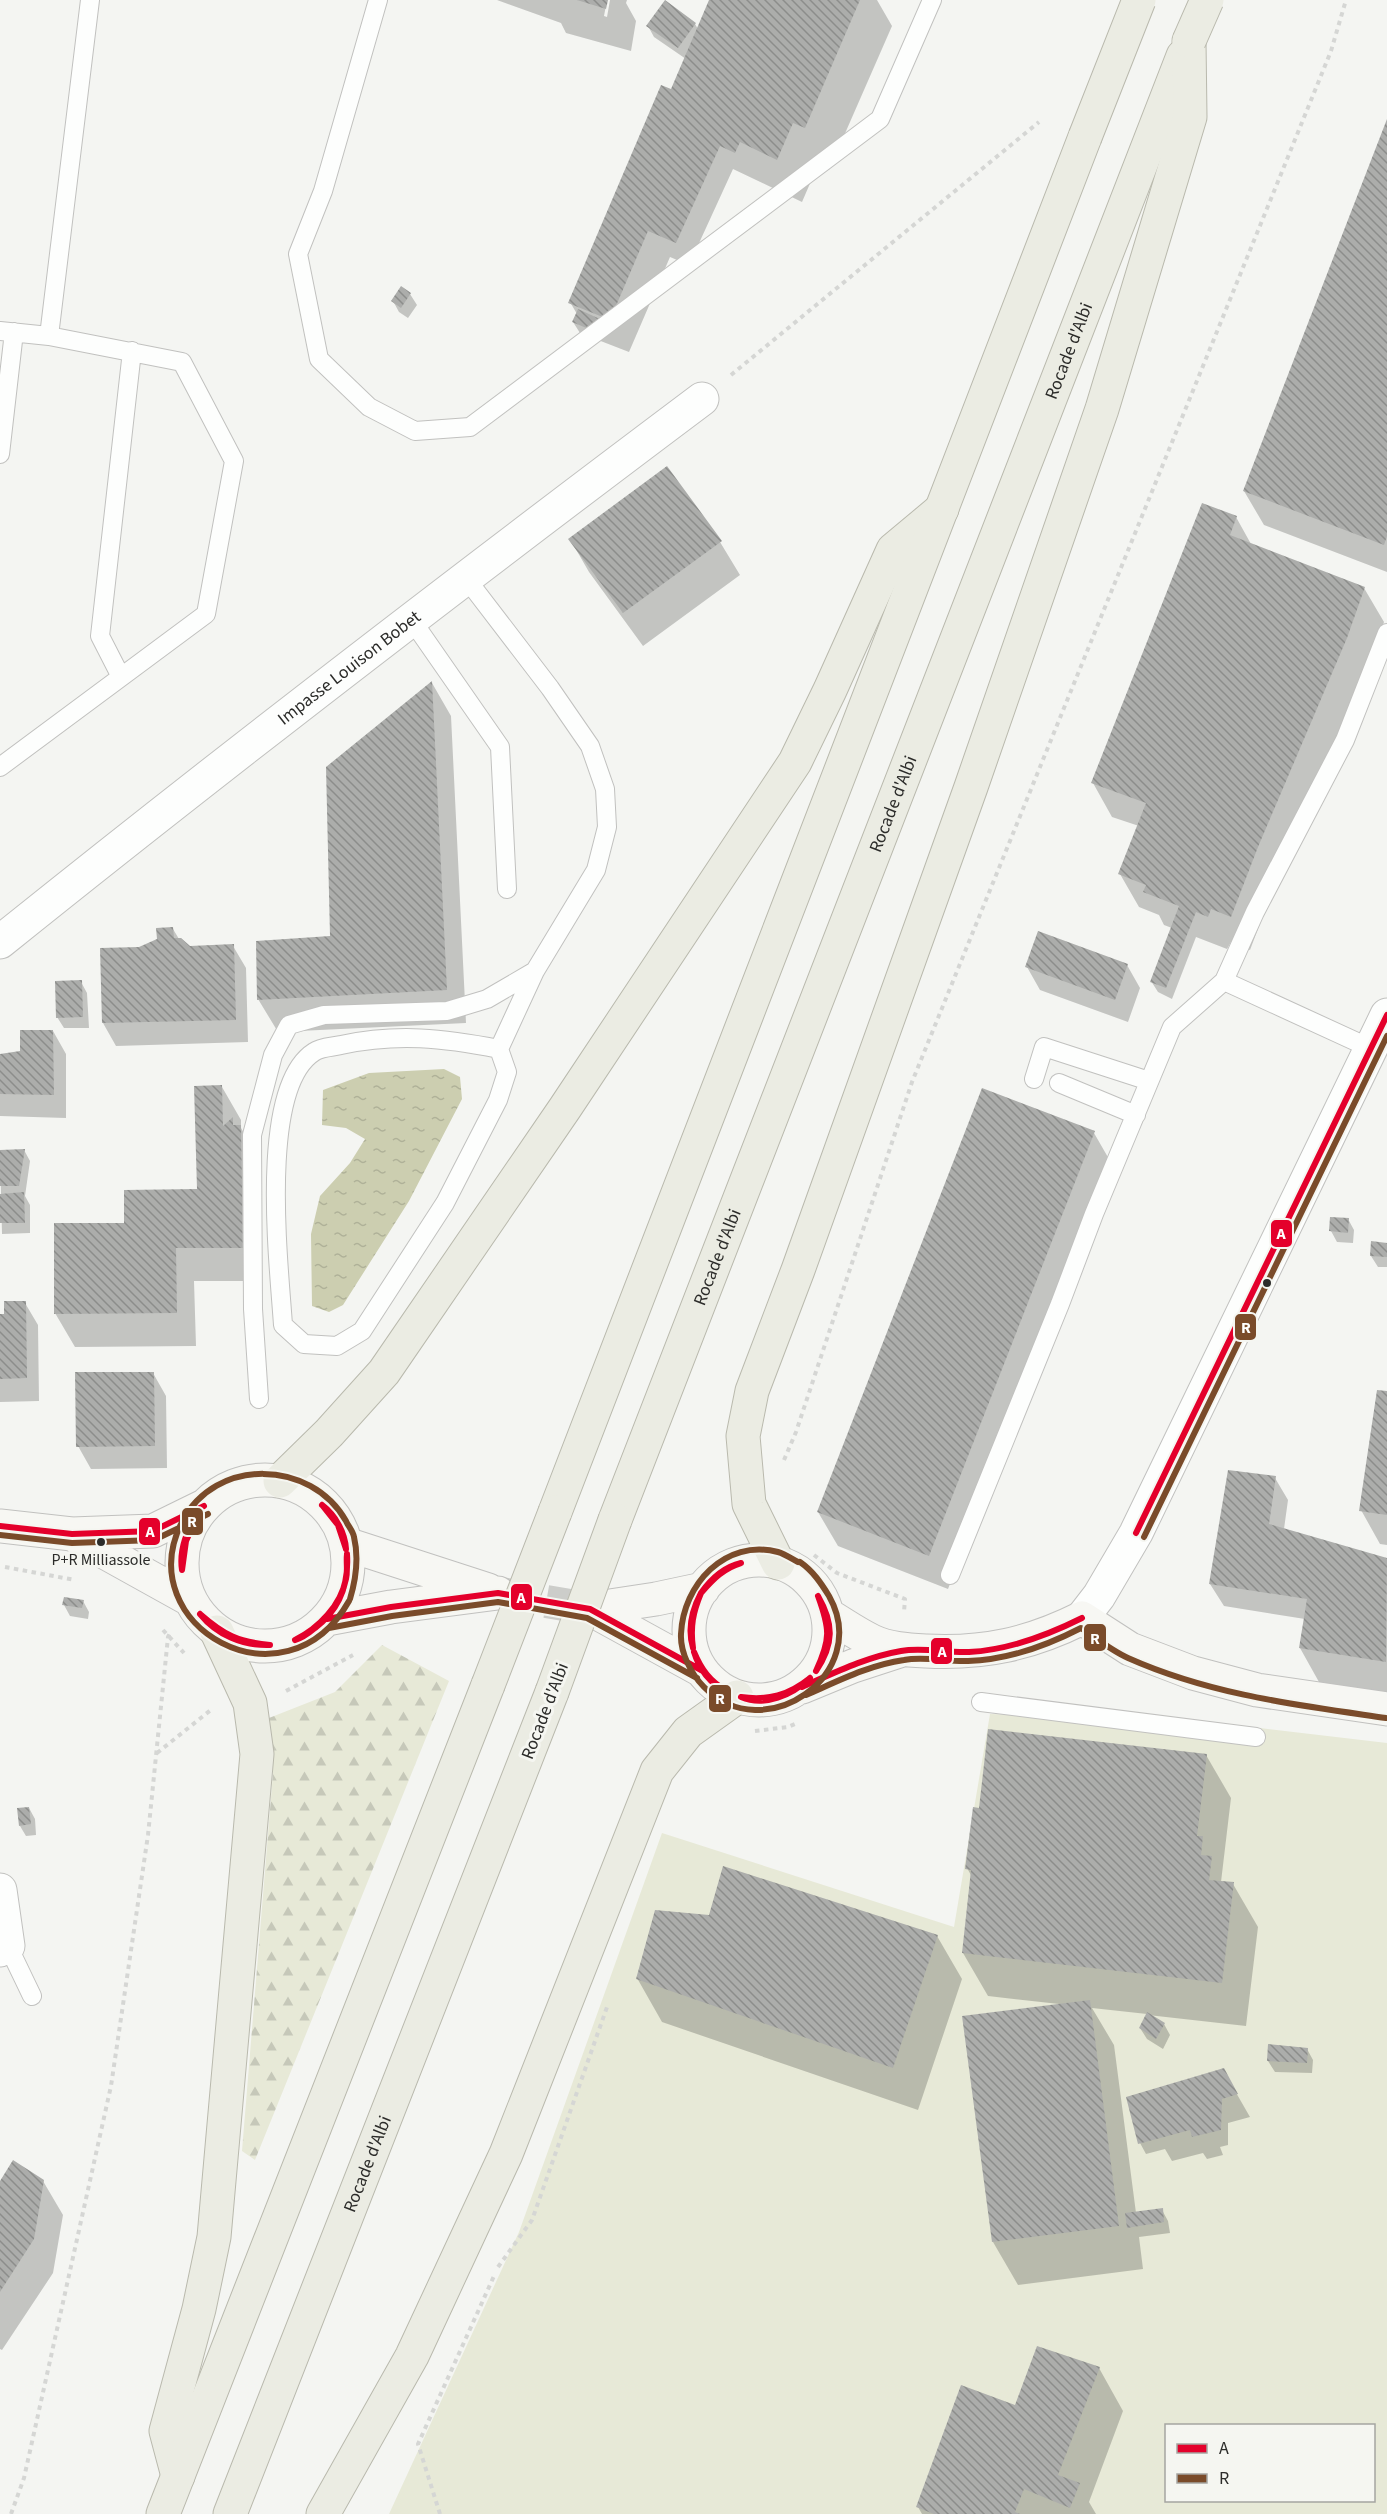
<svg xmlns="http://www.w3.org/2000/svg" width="1387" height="2514" font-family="'Source Sans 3',sans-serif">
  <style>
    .forest { fill: url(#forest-firs) }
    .park { fill: #e7e9d7; fill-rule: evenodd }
    .water { fill: url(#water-ripples) }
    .shadow { fill: #0003 }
    .building { fill: url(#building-back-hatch) }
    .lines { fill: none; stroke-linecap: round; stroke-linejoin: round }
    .secondary-tunnel { stroke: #cccdca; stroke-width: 33; stroke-dasharray: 33 16; stroke-linecap: butt }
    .service-casing { stroke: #c1c1bf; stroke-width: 20 }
    .minor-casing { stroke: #c1c1bf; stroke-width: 35 }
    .tertiary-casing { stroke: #c1c1bf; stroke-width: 35 }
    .secondary-casing { stroke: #c1c1bf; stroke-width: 35 }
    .trunk-casing { stroke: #b9b9ad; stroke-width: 35 }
    .path { stroke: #d5d6d4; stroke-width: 4; stroke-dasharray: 4.5 4.5; stroke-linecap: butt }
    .service { stroke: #fdfefd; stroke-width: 18 }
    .minor { stroke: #fdfefd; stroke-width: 33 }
    .tertiary { stroke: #fdfefd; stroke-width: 33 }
    .secondary { stroke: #f7f7f3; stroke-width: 33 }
    .trunk { stroke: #ebece3; stroke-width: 33 }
    .trunk-bridge-casing { stroke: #b9b9ad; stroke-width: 35; stroke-linecap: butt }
    .trunk-bridge { stroke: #ebece3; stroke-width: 33 }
    .bus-1-casing { stroke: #f5f6f1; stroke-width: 10 }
    .bus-2-casing { stroke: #f5f6f1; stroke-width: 10 }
    .bus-1 { stroke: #e4002b; stroke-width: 6 }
    .bus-2 { stroke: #7a4b2a; stroke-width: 6 }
    .bus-dot { fill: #2c2c2a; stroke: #f5f6f1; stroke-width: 2 }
    .labels { text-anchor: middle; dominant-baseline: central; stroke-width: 6; stroke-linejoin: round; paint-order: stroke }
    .bus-label { font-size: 16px; fill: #2c2c2a; stroke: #f5f6f1 }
    .street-label { font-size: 18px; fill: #2c2c2a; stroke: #f5f6f1 }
    .line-badge { stroke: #f5f6f1; stroke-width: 2 }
    .badge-label { font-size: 16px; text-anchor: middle; font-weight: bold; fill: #fff }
  </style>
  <defs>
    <pattern id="forest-firs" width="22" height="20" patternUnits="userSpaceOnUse" patternTransform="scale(1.5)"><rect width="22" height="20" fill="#e7e9d7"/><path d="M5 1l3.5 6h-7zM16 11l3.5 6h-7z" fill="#c6c8b9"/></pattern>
    <pattern id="water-ripples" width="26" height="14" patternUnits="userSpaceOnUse" patternTransform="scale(1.5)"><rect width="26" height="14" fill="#ccceb0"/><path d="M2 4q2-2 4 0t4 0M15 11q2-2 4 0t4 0" fill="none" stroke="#afb198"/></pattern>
    <pattern id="building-back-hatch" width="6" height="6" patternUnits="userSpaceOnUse" patternTransform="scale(1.5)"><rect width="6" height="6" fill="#acadab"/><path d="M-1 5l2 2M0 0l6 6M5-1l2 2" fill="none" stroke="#8c8d8b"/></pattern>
  </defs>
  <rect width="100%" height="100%" fill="#f4f5f2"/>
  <path class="forest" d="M382 1645 449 1681 255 2160 242 2151 273 1773 269 1718 335 1692Z"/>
  <path class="park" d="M990 1714 1218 1723 1387 1743V2514H389L519 2232 662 1833 954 1927ZM1166 2426H1374V2500H1166Z"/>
  <path class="water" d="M444 1069 460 1077 462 1099 409 1201 343 1305 329 1312 312 1306 311 1234 320 1196 350 1163 365 1139 346 1128 322 1125 323 1090 369 1073Z"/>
  <path class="shadow" d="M497 0H607L604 16 607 17 610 0H627L626 3 636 21 631 51 566 33 561 23Z
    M711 0H877L892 26 829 170 818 165 802 202 733 169 689 265 670 257 629 352 580 333 573 322 577 314 570 302 675 93 686 59 654 37 648 26 695 24 698 29Z
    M1387 122V572L1264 525 1244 491Z
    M402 288 410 294 417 305 408 318 399 312 393 301Z
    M1236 517 1251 544 1364 588 1384 622 1366 672 1276 881 1250 950 1231 942 1227 949 1196 937 1172 999 1158 992 1151 981 1172 928 1164 925 1159 915 1139 907 1120 874 1139 826 1112 817 1093 783Z
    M570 539 720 542 740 575 643 646 589 572Z
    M432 683 451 716 466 1023 278 1032 258 999 332 938Z
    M173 929 179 939 189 947 233 946 246 968 248 1042 116 1046 103 1023 101 950 139 948 158 940Z
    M1127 965 1140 988 1128 1022 1040 990 1027 967Z
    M81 982 87 993 89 1028H64L57 1017Z
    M53 1031 66 1054V1118L0 1116V1055L21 1053Z
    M222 1087 241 1120V1128L259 1160 261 1281H194L196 1346 75 1347 55 1313 126 1224 199 1190Z
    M1094 1133 1113 1166 948 1589 838 1546 818 1512Z
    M24 1150 30 1161 25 1196 30 1205V1233L2 1234 0 1151Z
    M1348 1219 1354 1230 1353 1243 1337 1242 1331 1231Z
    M1387 1244V1267H1378L1371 1256Z
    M25 1303 38 1325 39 1401 0 1402V1315H5Z
    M153 1373 166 1396 167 1468 91 1469 78 1446Z
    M1387 1393V1545L1380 1544 1361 1510Z
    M1275 1478 1288 1500 1284 1529 1387 1560V1692L1319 1682 1300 1648 1305 1619 1224 1606 1210 1584Z
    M83 1601 89 1612 88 1619 70 1616 64 1605Z
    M1206 1755 1231 1798 1221 1882 1233 1884 1258 1927 1246 2026 1148 2015 1164 2024 1170 2035 1163 2049 1147 2039 1140 2028 1147 2014 1092 2008 1114 2045 1136 2213 1162 2210 1168 2221 1170 2233 1139 2237 1143 2269 1018 2285 993 2242 1059 2004 988 1996 963 1953 972 1877 967 1868 978 1810Z
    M29 1808 35 1819 36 1835 26 1836 20 1826Z
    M710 1916 937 1936 962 1979 918 2110 662 2022 637 1978Z
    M1307 2049 1313 2060 1312 2073 1275 2072 1268 2061Z
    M1223 2070 1250 2117 1228 2123V2145L1220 2147 1223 2155 1207 2159 1203 2153 1172 2161 1165 2149 1146 2154 1140 2143Z
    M43 2181 63 2215 53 2273 2 2350 0 2349V2183Z
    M1099 2368 1123 2411 1089 2502 1096 2514H922L918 2507 1016 2407Z"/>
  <path class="building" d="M577 0H608L606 9Z
    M665 0 696 23 678 48 646 26Z
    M709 0H860L805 128 793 123 777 160 740 142 735 153 720 146 676 243 648 231 610 320 568 303 661 85 671 89Z
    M1387 119V536L1384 545 1243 491Z
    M401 286 411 293 401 308 391 301Z
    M578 309 602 320 596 332 572 322Z
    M667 466 722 541 623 613 568 539Z
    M1202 503 1237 516 1230 535 1365 587 1347 638 1258 847 1231 917 1211 909 1208 917 1196 912 1166 988 1150 982 1179 906 1143 892 1146 885 1118 874 1146 803 1091 783Z
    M432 681 447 990 257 1000 256 941 330 936 326 767Z
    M173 927 174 938H181L190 946 234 944 236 1020 102 1023 100 948 139 947 157 939 156 928Z
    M1038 931 1128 964 1115 1000 1025 967Z
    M82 980 83 1017 56 1018 55 981Z
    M20 1030H53L54 1095 0 1094V1054L20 1051Z
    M222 1085 223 1126 233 1117V1125H241L243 1248H176L177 1313 54 1314V1223H124V1190L197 1189 194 1086Z
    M982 1088 1095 1131 929 1556 817 1512Z
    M25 1149 19 1186H0V1150Z
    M24 1192 25 1223H0V1194Z
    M1330 1217 1349 1218 1348 1233 1329 1231Z
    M1371 1241 1387 1243V1257L1370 1256Z
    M4 1301H26L27 1378 0 1379V1314H4Z
    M75 1372H154L155 1446 76 1447Z
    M1377 1390 1387 1391V1515L1359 1511Z
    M1228 1470 1276 1476 1269 1524 1387 1558 1386 1662 1299 1648 1307 1599 1209 1584Z
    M64 1597 84 1600 82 1608 62 1605Z
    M988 1729 1207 1754 1197 1836H1203L1201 1855 1212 1856 1209 1880 1234 1882 1222 1983 962 1953 971 1870 965 1869 973 1807 979 1808Z
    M29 1807 31 1824 19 1826 17 1808Z
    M723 1866 938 1935 893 2068 636 1979 655 1910 709 1915Z
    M1090 2000 1119 2226 992 2242 962 2016Z
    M1147 2012 1165 2023 1156 2039 1139 2028Z
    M1268 2044 1308 2048 1307 2063 1267 2061Z
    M1224 2068 1238 2094 1222 2099 1221 2130 1192 2137 1190 2130 1138 2144 1126 2097Z
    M13 2160 44 2180 34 2239 0 2292V2181Z
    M1163 2208 1164 2222 1127 2228 1125 2213Z
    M1037 2346 1100 2367 1058 2475 1080 2483 1070 2508 1024 2489 1015 2512 1020 2514H934L916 2507 961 2385 1015 2405Z"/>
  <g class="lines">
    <path class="secondary-tunnel" d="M498 1593 590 1609"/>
    <defs>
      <path id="service" d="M378 0 323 191 298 254 319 359 369 407 415 431 470 427 880 119 932 0
        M0 331 49 336 182 362 234 461 206 614 0 767
        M49 336 90 0
        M0 454 14 332
        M411 619 500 747 507 889
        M121 677 100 636 132 351
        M1370 1048 1224 981 1255 912 1345 740 1387 633
        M499 1049 507 1072 498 1100 445 1203 362 1331 337 1346 304 1344 283 1325C279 1264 258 1088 314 1052 321 1047 333 1047 341 1045 397 1033 444 1038 499 1049L535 971
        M1034 1079 1044 1047 1149 1081
        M1059 1083 1136 1115
        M259 1399 253 1309 252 1135 273 1055 289 1025 324 1015 447 1011 487 999 535 971 596 870 607 827 605 789 590 746 550 688 465 577
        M950 1575 1060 1304 1094 1214 1172 1027 1224 981
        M981 1702 1256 1737
        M8 1946 32 1996"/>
      <g id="minor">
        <path id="s1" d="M0 942C230 757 465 577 702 399"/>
        <path d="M0 1890 8 1946 0 1950"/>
      </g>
      <path id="tertiary" d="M1082 1618 1099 1596 1136 1533 1387 1015"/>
      <path id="secondary" d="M182 1563a83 83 0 1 1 166 0a83 83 0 1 1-166 0Z
        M0 1526 72 1534 153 1531 204 1506
        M72 1534 189 1599
        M346 1544 488 1590
        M689 1630a70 70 0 1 1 140 0a70 70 0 1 1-140 0Z
        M590 1609 701 1670
        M590 1609 656 1599 703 1589
        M828 1615C843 1624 857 1634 872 1641 889 1649 908 1650 926 1651 984 1654 1030 1644 1082 1618L1130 1649 1193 1673 1257 1690 1387 1709
        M327 1619 391 1607 498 1593
        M802 1687 853 1666 902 1650"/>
      <g id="trunk">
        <path d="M280 1481 329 1433 384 1372 565 1108 795 762 830 690 893 550 942 509"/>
        <path d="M555 1512 1085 137"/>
        <path id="s2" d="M615 1520 1183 56"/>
        <path d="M778 1563 749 1504 743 1436 752 1391 798 1270 971 787 1102 409 1190 117 1189 41"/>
        <path d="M178 2476 166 2431 199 2309 214 2237 257 1754 250 1703 217 1632"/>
        <path d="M163 2514 488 1685"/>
        <path id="s3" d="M230 2514 552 1692"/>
        <path d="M323 2514 412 2356 506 2154 657 1771 688 1732 737 1697"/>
      </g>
    </defs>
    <use href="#service" class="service-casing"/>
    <use href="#minor" class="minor-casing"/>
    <use href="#tertiary" class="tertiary-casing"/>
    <use href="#secondary" class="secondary-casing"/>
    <use href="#trunk" class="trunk-casing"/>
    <path class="path" d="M731 375 1039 122
      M784 1460 796 1432 912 1082 1331 51 1346 0
      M814 1555 837 1573 905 1599 904 1612
      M5 1567 75 1580
      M163 1630 184 1653
      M286 1691 353 1655
      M755 1731 788 1727 795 1724
      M157 1753 212 1709
      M498 2267 532 2220 607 2007
      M11 2514 24 2478 111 2086 148 1835 168 1637 171 1631
      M440 2514 418 2444 494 2276"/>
    <use href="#service" class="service"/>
    <use href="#minor" class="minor"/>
    <use href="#tertiary" class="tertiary"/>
    <use href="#secondary" class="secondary"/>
    <use href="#trunk" class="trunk"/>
    <defs>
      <path id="trunk-bridge" d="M1189 41 1207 0
        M1085 137 1139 0
        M488 1685 555 1512
        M552 1692 615 1520"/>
    </defs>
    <use href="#trunk-bridge" class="trunk-bridge-casing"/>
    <use href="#trunk-bridge" class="trunk-bridge"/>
    <defs>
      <path id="bus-1" d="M322 1505C335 1515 345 1532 346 1549
        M322 1505 338 1525 346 1549
        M0 1526 72 1534 153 1531 204 1506
        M1136 1533 1387 1015
        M182 1570C179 1550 187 1528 199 1513
        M182 1570 186 1541 199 1513
        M701 1593C711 1579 724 1567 741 1563
        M701 1593C713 1579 724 1568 741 1563
        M200 1614C224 1635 238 1642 270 1645
        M200 1614C217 1635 243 1646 270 1645
        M327 1619 391 1607 498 1593 590 1609 701 1670
        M295 1640C319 1628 341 1605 346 1579 348 1571 346 1562 347 1554
        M295 1640C303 1638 309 1633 315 1628 339 1610 349 1584 347 1554
        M693 1648C687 1628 692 1610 701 1593
        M693 1648C690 1627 693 1612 701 1593
        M694 1652C701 1669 710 1682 727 1691
        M694 1652C699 1669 710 1684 727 1691
        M816 1671C831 1639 830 1629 818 1596
        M816 1671C834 1644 834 1624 818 1596
        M802 1687C834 1673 866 1657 901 1651 923 1647 946 1653 969 1652 1009 1650 1046 1636 1082 1618
        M741 1697C768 1701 789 1695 810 1678
        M741 1697C765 1707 792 1695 810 1678"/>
      <path id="bus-2" d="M0 1535 72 1543 154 1540 208 1514
        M1144 1537 1387 1036
        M798 1562C792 1559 785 1554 778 1552 725 1538 683 1585 681 1634 680 1652 691 1674 704 1687 764 1749 873 1674 829 1596 821 1583 813 1571 800 1562
        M349 1601C285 1714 129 1626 182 1522 215 1457 311 1459 346 1521 348 1526 353 1531 354 1537 359 1558 356 1579 350 1599
        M329 1628 392 1616 498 1602 587 1618 697 1678
        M806 1695C838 1681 869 1665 904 1660 925 1656 947 1662 968 1661 1008 1660 1046 1646 1081 1628 1096 1638 1112 1651 1128 1658 1211 1695 1297 1705 1386 1718"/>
    </defs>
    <use href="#bus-1" class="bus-1-casing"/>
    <use href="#bus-2" class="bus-2-casing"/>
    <use href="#bus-1" class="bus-1"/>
    <use href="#bus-2" class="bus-2"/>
  </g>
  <g class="bus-dot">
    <circle cx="1267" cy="1283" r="5"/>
    <circle cx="101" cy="1542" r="5"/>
  </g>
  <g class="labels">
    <g class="bus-label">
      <text x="101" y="1560">P+R Milliassole</text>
    </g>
    <g class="street-label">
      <text stroke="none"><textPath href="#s2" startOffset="1254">Rocade d'Albi</textPath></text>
      <text stroke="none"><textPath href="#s1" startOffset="444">Impasse Louison Bobet</textPath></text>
      <text stroke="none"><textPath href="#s2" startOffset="768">Rocade d'Albi</textPath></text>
      <text stroke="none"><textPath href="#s2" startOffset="282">Rocade d'Albi</textPath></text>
      <text transform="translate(545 1711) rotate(-69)">Rocade d'Albi</text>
      <text stroke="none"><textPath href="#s3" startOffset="376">Rocade d'Albi</textPath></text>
    </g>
  </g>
  <g class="line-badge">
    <rect x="1270" y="1219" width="23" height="29" rx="6" fill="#e4002b"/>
    <rect x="1234" y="1313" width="23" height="28" rx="6" fill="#7a4b2a"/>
    <rect x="181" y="1507" width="23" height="29" rx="6" fill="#7a4b2a"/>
    <rect x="138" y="1517" width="23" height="29" rx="6" fill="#e4002b"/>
    <rect x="510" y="1583" width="23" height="28" rx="6" fill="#e4002b"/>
    <rect x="1083" y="1623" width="24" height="29" rx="6" fill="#7a4b2a"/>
    <rect x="930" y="1637" width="23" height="28" rx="6" fill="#e4002b"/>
    <rect x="708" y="1684" width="24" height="29" rx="6" fill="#7a4b2a"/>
  </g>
  <g class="badge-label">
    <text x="1281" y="1239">A</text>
    <text x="1246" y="1333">R</text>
    <text x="192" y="1527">R</text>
    <text x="150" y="1537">A</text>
    <text x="521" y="1603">A</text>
    <text x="1095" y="1644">R</text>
    <text x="942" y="1657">A</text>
    <text x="720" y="1704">R</text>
  </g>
  <rect x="1165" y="2424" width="210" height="78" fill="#f5f6f1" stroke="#a5a5a1" stroke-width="1.5"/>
  <rect x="1177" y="2444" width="30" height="9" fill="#e4002b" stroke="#a5a5a1" stroke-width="1.5"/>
  <text x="1219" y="2454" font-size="18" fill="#2c2c2a">A</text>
  <rect x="1177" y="2474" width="30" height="9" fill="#7a4b2a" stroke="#a5a5a1" stroke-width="1.5"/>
  <text x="1219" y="2484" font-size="18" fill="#2c2c2a">R</text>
</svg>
